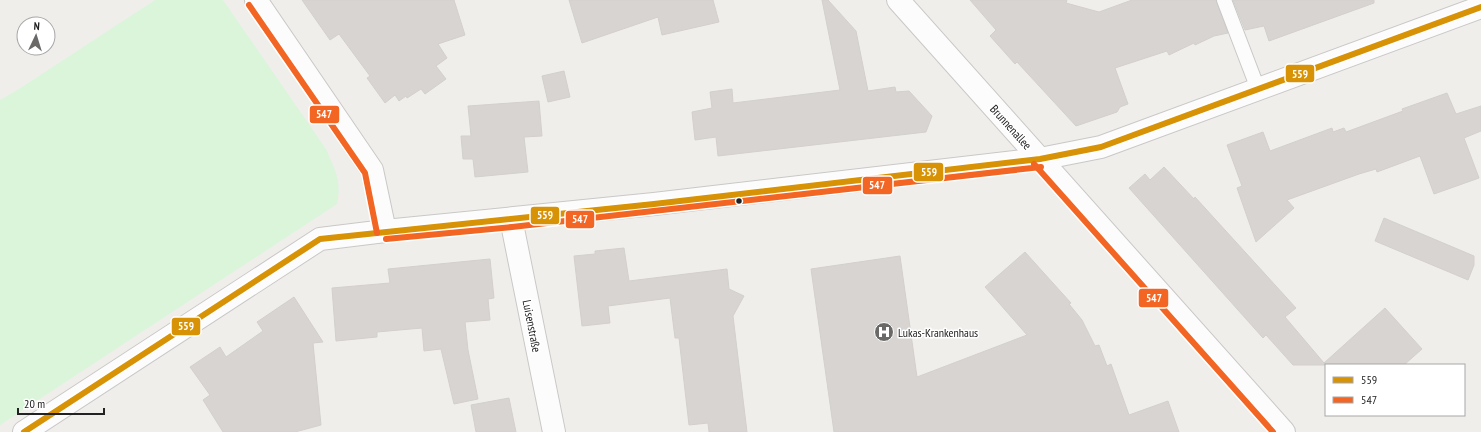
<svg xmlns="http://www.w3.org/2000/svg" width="1481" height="432" font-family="'PT Sans Narrow',sans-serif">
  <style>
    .park { fill: #daf5da }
    .building { fill: #d7d4d2; stroke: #d3d0cc }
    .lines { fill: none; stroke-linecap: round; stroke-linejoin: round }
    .service-casing { stroke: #c9c8c7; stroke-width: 16 }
    .minor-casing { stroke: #c9c8c7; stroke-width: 24 }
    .tertiary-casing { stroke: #c9c8c7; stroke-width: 24 }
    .service { stroke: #fdfcfc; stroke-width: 14 }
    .minor { stroke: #fdfcfc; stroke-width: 22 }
    .tertiary { stroke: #fdfcfc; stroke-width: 22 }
    .bus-1-casing { stroke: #fff; stroke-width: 9 }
    .bus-2-casing { stroke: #fff; stroke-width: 9 }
    .bus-1 { stroke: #d79205; stroke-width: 6 }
    .bus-2 { stroke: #f26522; stroke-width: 6 }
    .bus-dot { fill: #222; stroke: #fff; stroke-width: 1.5 }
    .labels { text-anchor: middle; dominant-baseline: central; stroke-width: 3; stroke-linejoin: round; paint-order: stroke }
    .street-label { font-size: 12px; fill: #222; stroke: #fff }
    .poi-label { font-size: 12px; fill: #222; stroke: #fff; text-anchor: start }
    .line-badge { stroke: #fff; stroke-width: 1.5 }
    .badge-label { font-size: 11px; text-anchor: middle; font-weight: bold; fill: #fff }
  </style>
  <rect width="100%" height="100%" fill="#f0eeeb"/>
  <path class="park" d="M155 0H223L326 149C335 170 342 181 337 204L0 425V100L19 89Z"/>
  <path class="building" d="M302 0H454L465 35 438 44 447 58 436 66 446 79 425 94 421 89 407 98 406 96 399 101 395 95 385 103 367 78 370 76 339 34 330 40Z
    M569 0H713L719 22 662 35 658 17 582 43Z
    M822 0H828L856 31 868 91 895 87 896 92 909 91 932 116 926 132 718 156 716 137 695 140 692 112 712 108 710 92 732 89 733 103 840 90Z
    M970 0H1067L1066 3 1099 12 1132 0H1216L1228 33 1214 36 1195 45 1194 43 1169 55 1167 51 1115 68 1128 104 1120 107 1117 112 1076 126 1017 62 1015 64 990 36 996 30Z
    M1233 0H1374V3L1269 41 1264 26 1245 30Z
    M564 71 570 97 548 102 542 76Z
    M1447 93 1456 114 1481 106V131L1464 138 1479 178 1434 194 1420 156 1377 172 1376 169 1359 174 1287 200 1294 208 1256 242 1237 188 1242 186 1227 145 1263 132 1270 151 1332 128 1333 132 1344 128 1346 132 1403 111 1402 109Z
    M539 101 542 136 524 137 528 172 475 177 473 159H463L461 136H471L468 106Z
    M1164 167 1194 199 1195 197 1296 308 1285 317 1324 363 1385 308 1422 349 1404 365H1293L1266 335 1263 338 1129 188 1145 174 1150 180Z
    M1384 218 1474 256V265L1468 280 1375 241Z
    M624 248 629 281 727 269 729 289 744 296 733 316 747 432H709L708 423 689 425 679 338H675L670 298 608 306 610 323 582 326 574 256 595 254V251Z
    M1025 252 1071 303 1069 304 1082 320 1095 346 1099 345 1107 366 1111 364 1129 415 1168 401 1179 432H834L811 269 900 256 917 377 1027 335 985 287Z
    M490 259 494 298 488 299 490 320 465 322 468 350 478 399 454 404 441 349 424 351 422 328 377 332V337L336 341 332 288 390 283 388 269Z
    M294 297 323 342 313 343 321 425 295 432H223L203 400 210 395 190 367 220 347 226 357 263 331 257 322Z
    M509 398 516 432H476L471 405Z"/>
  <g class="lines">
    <defs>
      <path id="service" d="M1224 0 1258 89"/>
      <path id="minor" d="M256 0 372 170 385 231
        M511 219 554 432
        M24 432 320 239 385 231 654 204 1040 159 1101 147 1481 7"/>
      <path id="tertiary" d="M898 0 1284 432"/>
    </defs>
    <use href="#service" class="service-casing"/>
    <use href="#minor" class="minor-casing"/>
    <use href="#tertiary" class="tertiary-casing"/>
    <use href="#service" class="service"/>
    <use href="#minor" class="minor"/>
    <use href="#tertiary" class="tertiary"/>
    <defs>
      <path id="bus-1" d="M24 432 320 239 654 204 1040 159 1101 147 1481 7"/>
      <path id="bus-2" d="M249 5 365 173 377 233
        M1034 164 1273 432
        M386 239 512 227 1041 167"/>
    </defs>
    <use href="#bus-1" class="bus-1-casing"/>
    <use href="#bus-2" class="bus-2-casing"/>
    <use href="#bus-1" class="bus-1"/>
    <use href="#bus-2" class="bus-2"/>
  </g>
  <defs>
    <symbol id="hospital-disc" viewBox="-11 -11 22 22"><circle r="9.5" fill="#6a6968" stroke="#fff"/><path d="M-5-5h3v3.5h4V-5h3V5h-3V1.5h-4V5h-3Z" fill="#fff"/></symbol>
  </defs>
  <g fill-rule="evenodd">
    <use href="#hospital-disc" x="873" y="321" width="22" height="22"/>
  </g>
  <circle class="bus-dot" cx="739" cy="201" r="3.5"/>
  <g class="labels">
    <g class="street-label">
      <text transform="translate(1011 127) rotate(48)">Brunnenallee</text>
      <text transform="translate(532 326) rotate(79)">Luisenstraße</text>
    </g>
    <g class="poi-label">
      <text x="898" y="332">Lukas-Krankenhaus</text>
    </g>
  </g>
  <g class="line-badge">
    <rect x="1285" y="64" width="30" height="19" rx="4" fill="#d79205"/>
    <rect x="309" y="105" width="31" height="19" rx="4" fill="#f26522"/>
    <rect x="913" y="162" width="31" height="20" rx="4" fill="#d79205"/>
    <rect x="862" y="176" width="31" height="19" rx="4" fill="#f26522"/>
    <rect x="530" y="206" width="30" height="19" rx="4" fill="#d79205"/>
    <rect x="565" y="210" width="30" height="19" rx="4" fill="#f26522"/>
    <rect x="1138" y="288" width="31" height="20" rx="4" fill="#f26522"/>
    <rect x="171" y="317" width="30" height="19" rx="4" fill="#d79205"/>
  </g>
  <g class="badge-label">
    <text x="1300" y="78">559</text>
    <text x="324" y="118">547</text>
    <text x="929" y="176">559</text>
    <text x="877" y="189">547</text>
    <text x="545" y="219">559</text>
    <text x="580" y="223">547</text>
    <text x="1154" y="302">547</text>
    <text x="186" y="330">559</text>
  </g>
  <rect x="1325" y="364" width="140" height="52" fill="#ffffff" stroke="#a7a7a7"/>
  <rect x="1333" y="377" width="20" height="6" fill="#d79205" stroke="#a7a7a7"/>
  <text x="1361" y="384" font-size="12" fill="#222222">559</text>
  <rect x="1333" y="397" width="20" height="6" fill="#f26522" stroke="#a7a7a7"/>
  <text x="1361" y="404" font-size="12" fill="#222222">547</text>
  <g transform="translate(36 36) rotate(4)"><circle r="19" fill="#ffffff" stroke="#a7a7a7"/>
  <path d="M0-3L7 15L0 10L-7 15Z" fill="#6a6968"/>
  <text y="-6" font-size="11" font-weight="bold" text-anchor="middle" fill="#222222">N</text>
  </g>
  <path d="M18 408v6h86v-6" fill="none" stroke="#222222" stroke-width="2"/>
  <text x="24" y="408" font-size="12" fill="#222222" stroke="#ffffff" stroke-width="3" paint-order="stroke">20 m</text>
</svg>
